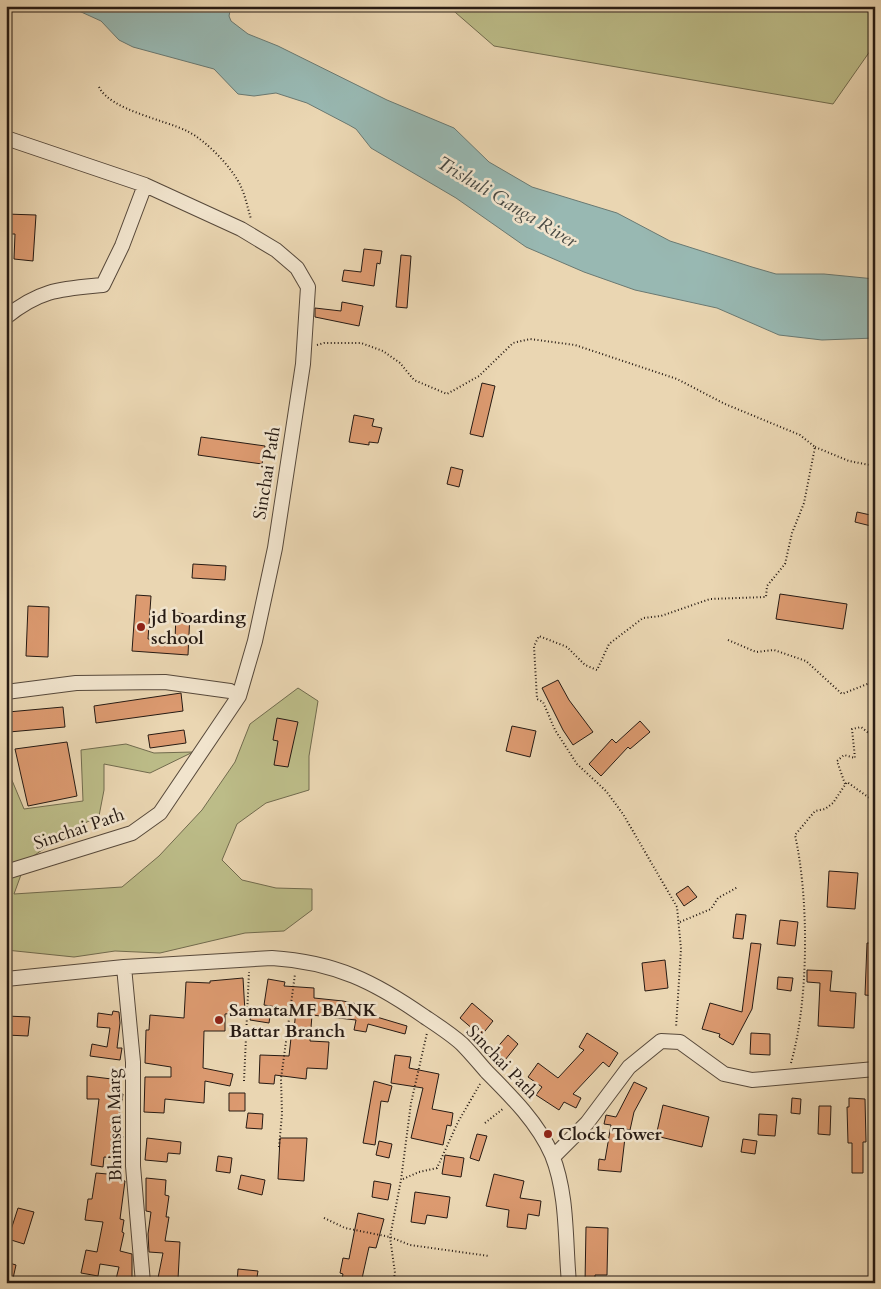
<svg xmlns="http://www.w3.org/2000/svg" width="881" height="1289" font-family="Cardo,serif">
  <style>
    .green { fill: #bcbc88; stroke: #716b4e }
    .water { fill: #98b8b2; stroke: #6a7972 }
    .building { fill: #dc9a70; stroke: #261a13 }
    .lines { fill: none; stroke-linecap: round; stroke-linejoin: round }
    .minor-casing { stroke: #57493b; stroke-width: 16 }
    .path { stroke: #261a13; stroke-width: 2; stroke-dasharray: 1 2.5; stroke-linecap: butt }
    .minor { stroke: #f1e4cd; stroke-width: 14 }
    .poi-dot { fill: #8f2418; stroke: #f1e4cd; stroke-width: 2 }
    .labels { text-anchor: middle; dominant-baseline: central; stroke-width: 5; stroke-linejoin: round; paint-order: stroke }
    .street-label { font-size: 18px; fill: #261a13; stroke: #f1e4cd }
    .poi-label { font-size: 18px; font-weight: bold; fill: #261a13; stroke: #f1e4cd; text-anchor: start }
    .water-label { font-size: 19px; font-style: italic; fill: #484943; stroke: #f1e4cd }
  </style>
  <rect width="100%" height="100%" fill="#ead6b2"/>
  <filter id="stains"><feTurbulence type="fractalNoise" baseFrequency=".004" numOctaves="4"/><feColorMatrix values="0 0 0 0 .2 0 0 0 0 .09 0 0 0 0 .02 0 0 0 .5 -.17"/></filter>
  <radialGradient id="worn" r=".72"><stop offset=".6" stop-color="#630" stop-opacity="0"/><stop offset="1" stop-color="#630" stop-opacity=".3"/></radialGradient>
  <path class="green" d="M448 6H875V44L833 104 494 46Z
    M298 688 318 701 309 756V790L266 803 237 824 222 860 242 880 276 888 312 889V910L284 931 245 933 160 953 115 951 74 957 6 950V766L24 809 83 801 81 750 126 744 154 753 193 752 150 773 104 764V790L99 816 73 829 26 861 14 894 122 887 159 856 202 810 235 762 250 724Z"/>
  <path class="water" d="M68 6H231L229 16 231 21 248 34 278 46 387 100 454 128 489 162 532 187 617 213 670 241 752 267 776 274H824L875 279V338L822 340 779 335 717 308 635 290 584 272 526 247 456 198 371 148 356 129 349 125 307 103 276 93 254 96 238 94 214 69 133 47 119 40 101 21Z"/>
  <path class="building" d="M6 214 36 215 33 261 14 259 15 234H6Z
    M364 249 382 251 380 264 377 263 374 286 342 281 344 270 361 272Z
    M401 255 411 256 407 308 396 307Z
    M342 302 363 306 359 326 315 317V308L341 311Z
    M482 383 495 386 483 437 470 434Z
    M354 415 374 419 372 426 382 428 378 443 369 442V445L349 442Z
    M201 437 265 446 262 464 198 455Z
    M451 467 463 470 459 487 447 484Z
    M857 512 875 516V527L855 522Z
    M193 564 226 566 225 580 192 578Z
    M780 594 847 604 843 629 776 619Z
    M136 595 151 596 148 639 175 641 176 613 190 614 188 655 132 651Z
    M28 606 49 607 48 657 26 656Z
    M558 680 569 700 593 732 573 745 563 730 542 688Z
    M181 693 183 711 96 723 94 706Z
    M63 707 65 727 9 732 8 712Z
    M277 718 298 722 288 767 274 765 278 741 273 740Z
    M640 721 650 732 630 749 628 747 601 776 589 764 612 739 616 743Z
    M512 726 536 731 530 757 506 751Z
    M184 730 186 743 150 748 148 735Z
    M67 742 77 796 28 806 15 749Z
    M829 871 858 873 855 909 827 907Z
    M688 886 697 897 684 906 676 894Z
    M736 914 746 915 743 939 733 938Z
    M780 920 798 922 795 946 777 944Z
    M751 943 761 944 752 1009 733 1045 719 1037 720 1034 702 1029 710 1003 742 1012Z
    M867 943H875V996L865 995Z
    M665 960 668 988 645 991 642 963Z
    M807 970 832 971 830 991 856 993 854 1028 818 1026 820 983 807 982Z
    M778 977 793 978 791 991 777 989Z
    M243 978 245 1012 225 1014V1031H204L203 1068 233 1074 230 1086 205 1081 204 1103 165 1099 164 1113 144 1112 145 1077H171V1067L145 1063 146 1030H149L150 1015 184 1018 186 982 210 983V981Z
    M268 979 285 982 284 986 314 988V998L343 1001 371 1007 370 1015 407 1026 405 1034 368 1024 366 1032 354 1030 356 1020 312 1015 310 1041 329 1042 327 1069 307 1068 306 1079 275 1075 274 1084 259 1083 260 1055 289 1056 291 1038 293 1039 296 1010 264 1005Z
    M472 1003 493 1021 481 1036 460 1018Z
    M253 1007 271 1010 269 1023 250 1020Z
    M113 1011 119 1012 120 1023 117 1048H122L120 1060 90 1056 92 1044 107 1047 110 1028 97 1027 98 1013 112 1015Z
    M6 1016 30 1017 28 1036 6 1035Z
    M587 1033 618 1053 609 1067 603 1062 573 1094 581 1098 576 1108 564 1102 559 1110 536 1095 542 1087 528 1077 538 1063 558 1078 584 1050 579 1047Z
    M751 1033 770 1034V1055L750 1054Z
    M508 1035 518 1044 505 1060 494 1051Z
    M395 1055 411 1057 409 1068 439 1074 432 1109 453 1113 451 1126 447 1125 443 1145 411 1138 423 1088 391 1083Z
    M87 1076 120 1080 119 1094H123L118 1124 121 1125 120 1136H123L119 1158 104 1157 103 1167 91 1165 99 1099H87Z
    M374 1081 392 1086 388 1102 381 1101 375 1145 363 1143Z
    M634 1082 647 1088 634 1112 630 1130 626 1129 621 1172 598 1170 599 1159 605 1160 611 1125 604 1124 606 1115 616 1117Z
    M229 1093H245V1111H229Z
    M792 1098 801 1099 800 1114 791 1113Z
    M849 1098 865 1099 866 1142H863V1173H852V1143H848L847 1107H849Z
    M663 1105 709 1117 702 1147 656 1136Z
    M819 1106H831L830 1135 818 1134Z
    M248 1113 263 1114 262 1129 246 1128Z
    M759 1114 777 1115 775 1136 758 1135Z
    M477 1134 487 1136 479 1161 470 1158Z
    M147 1138 181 1142 180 1154 168 1153 167 1162 145 1160Z
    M280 1138H307L304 1181 278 1179Z
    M743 1139 757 1141 755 1154 741 1152Z
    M379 1141 392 1144 389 1158 376 1155Z
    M445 1155 464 1158 461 1177 442 1174Z
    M218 1156 232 1158 230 1173 216 1171Z
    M96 1173 119 1175 118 1180 125 1181 120 1219 124 1220 122 1232 124 1233 120 1251 132 1254V1282L116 1279 119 1267 100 1264 98 1276 81 1273 86 1250 97 1252 103 1222 85 1220 88 1199H92Z
    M494 1174 524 1181 520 1198 541 1201 539 1216 528 1214 526 1229 507 1227 509 1210 486 1206Z
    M241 1175 265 1180 262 1195 238 1189Z
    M146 1178 166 1180 165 1195 169 1196 166 1217H169L165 1241 180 1242 178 1279H169L168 1283H157L163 1253 149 1252 148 1234 151 1212 146 1211Z
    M374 1181 391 1184 388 1200 372 1197Z
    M415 1192 450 1197 447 1218 427 1215 425 1224 411 1222Z
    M18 1208 34 1212 24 1244 8 1239Z
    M358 1213 384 1219 376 1248 369 1247 361 1283H341L343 1274 340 1273 343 1258 349 1259Z
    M586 1227 608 1228 607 1275H595V1283H585Z
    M6 1262 16 1265 12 1283H6Z
    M238 1269 258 1271 256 1283H237Z"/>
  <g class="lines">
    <defs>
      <path id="minor" d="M6 138 145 185 241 229 276 250 297 268 308 287 303 364 275 548 255 641 239 696 160 813 132 833 6 872
        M6 317C41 289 61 289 103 285L122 246 145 185
        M6 692 76 683 165 682 230 691 239 696
        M124 967 133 1062V1166L143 1283
        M6 979 124 967 272 958C335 962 375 982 425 1017 437 1025 451 1034 462 1044 471 1053 479 1063 487 1072 512 1097 538 1123 552 1155 568 1195 565 1241 569 1283
        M553 1157 587 1123 629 1067 661 1041 680 1042 724 1074 752 1080 875 1069"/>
    </defs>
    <use href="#minor" class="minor-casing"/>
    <path class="path" d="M99 87C110 110 165 120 187 131 207 141 234 169 242 189 246 199 248 209 251 219
      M317 345 324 343H361L383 351 400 363 414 380 447 394 479 376 513 343 530 339 575 345 677 379 725 404 800 435 815 447 804 503 792 533 785 564 767 586 766 597 710 599 661 616 643 618 609 644 597 670 585 665 567 647 539 636 534 646 537 699 543 702 555 730 577 764 606 791 623 814 677 907 681 949 676 1028
      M815 447 849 461 875 466
      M728 640 756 652 774 650 806 661 842 694 875 681
      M845 784 837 761 844 755 855 758 852 729 861 727 875 738
      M680 922 711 909 718 898 738 887
      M791 1063C809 1000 809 898 795 835L815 811 825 809 833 803 847 782 875 802
      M244 1081 249 972
      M485 1123 504 1108
      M279 1147 282 1114 281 1079 295 974
      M403 1179 419 1172 437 1168 458 1122 480 1084
      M324 1218 345 1228 390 1237 410 1245 489 1256
      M393 1283 395 1273 390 1237 401 1180 411 1103 427 1033"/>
    <use href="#minor" class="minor"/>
  </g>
  <g class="poi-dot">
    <circle cx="141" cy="627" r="5"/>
    <circle cx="219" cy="1020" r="5"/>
    <circle cx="548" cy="1134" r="5"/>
  </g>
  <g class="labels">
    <g class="street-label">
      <text transform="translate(267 473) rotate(-81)">Sinchai Path</text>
      <text transform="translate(79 829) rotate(-19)">Sinchai Path</text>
      <text transform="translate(502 1062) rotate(46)">Sinchai Path</text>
      <text transform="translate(115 1125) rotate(-91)">Bhimsen Marg</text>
    </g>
    <g class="poi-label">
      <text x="151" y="617">jd boarding<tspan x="151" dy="21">school</tspan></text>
      <text x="229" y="1010">SamataMF BANK<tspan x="229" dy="21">Battar Branch</tspan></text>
      <text x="558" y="1134">Clock Tower</text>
    </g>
    <g class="water-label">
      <text transform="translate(507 202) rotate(31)">Trishuli Ganga River</text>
    </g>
  </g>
  <rect width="881" height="1289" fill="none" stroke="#ead6b2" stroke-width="25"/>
  <rect x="8" y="8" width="866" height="1274" fill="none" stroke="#261a13" stroke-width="2.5"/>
  <rect x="12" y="12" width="856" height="1264" fill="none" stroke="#261a13"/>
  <rect width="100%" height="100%" filter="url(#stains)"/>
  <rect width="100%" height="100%" fill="url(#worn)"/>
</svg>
